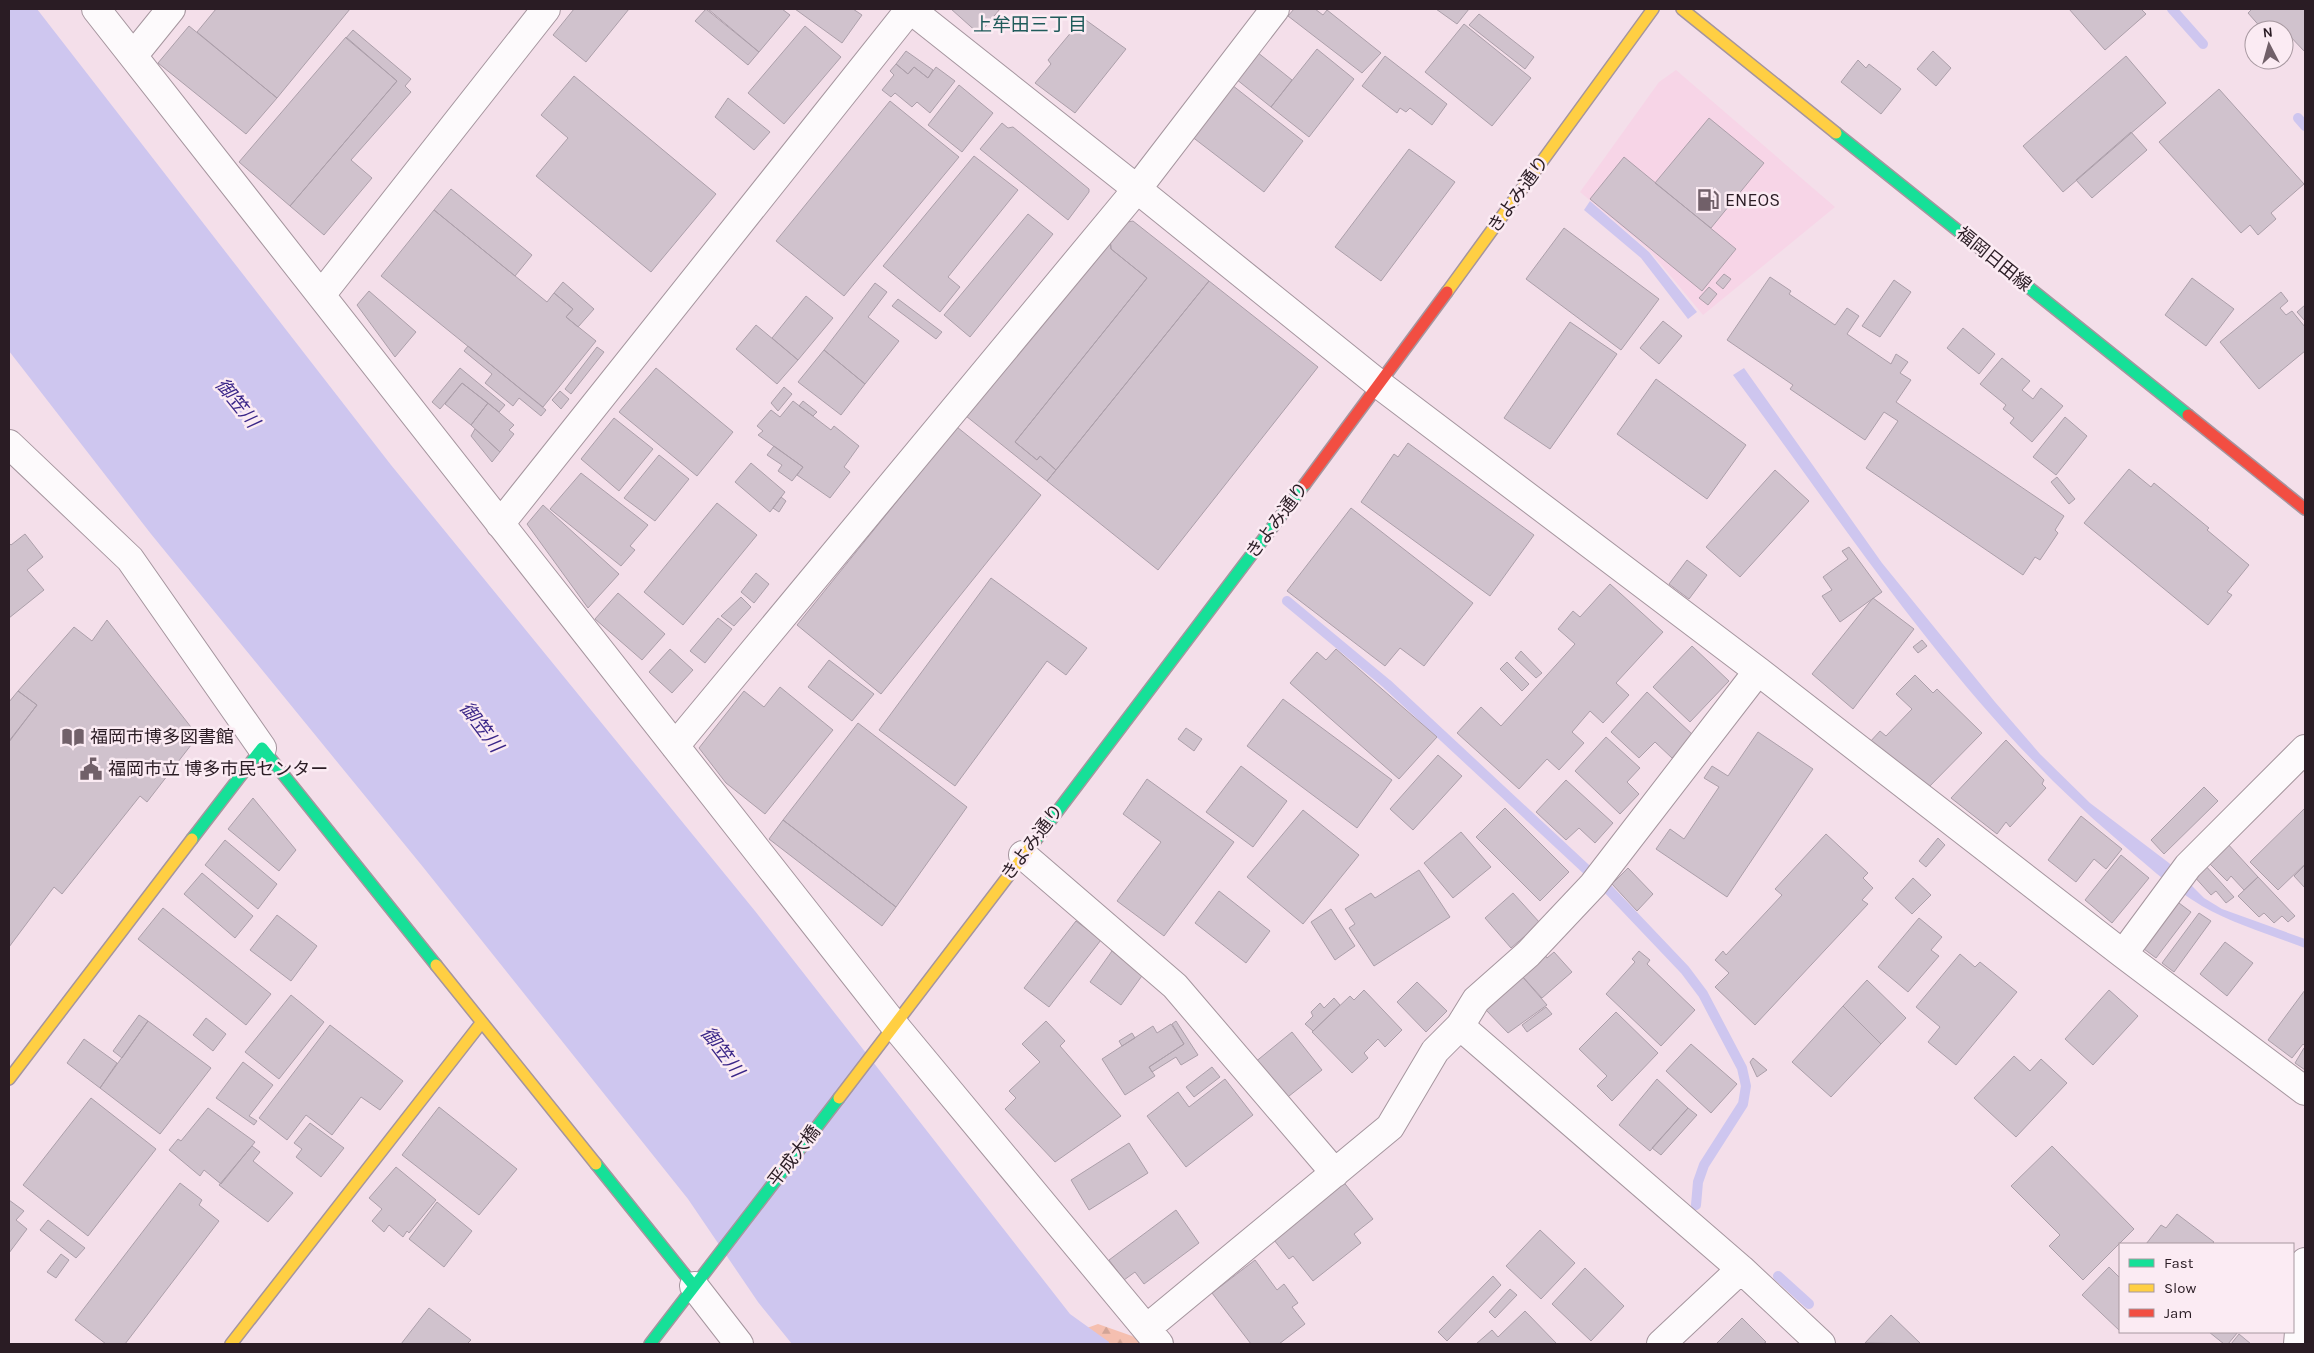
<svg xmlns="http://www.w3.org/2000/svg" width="2314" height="1353" font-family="Karla,'Noto Sans JP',sans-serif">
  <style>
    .built { fill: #f7d5e7 }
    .forest { fill: url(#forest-firs) }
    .water { fill: #cec6ef }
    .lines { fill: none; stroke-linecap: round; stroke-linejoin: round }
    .stream { stroke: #cec6ef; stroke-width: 10 }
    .building { fill: #d0c2cd; stroke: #ac9faa }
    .street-casing { stroke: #a5959e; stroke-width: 30 }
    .fast-casing { stroke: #a5959e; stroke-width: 14 }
    .slow-casing { stroke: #a5959e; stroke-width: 14 }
    .jam-casing { stroke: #a5959e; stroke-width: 14 }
    .street { stroke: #fdfafc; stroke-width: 28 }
    .fast { stroke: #16e098; stroke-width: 11 }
    .slow { stroke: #ffcf43; stroke-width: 11 }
    .jam { stroke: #f24e42; stroke-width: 11 }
    .labels { text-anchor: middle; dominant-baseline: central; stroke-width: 5; stroke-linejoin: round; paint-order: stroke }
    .street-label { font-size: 18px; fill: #2a1c24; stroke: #fbebf3 }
    .poi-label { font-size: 18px; fill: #2a1c24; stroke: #fbebf3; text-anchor: start }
    .neighbourhood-label { font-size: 19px; fill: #205b5b; stroke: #fbebf3 }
    .water-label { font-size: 19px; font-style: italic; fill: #3a2688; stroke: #fbebf3 }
  </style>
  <defs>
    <pattern id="forest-firs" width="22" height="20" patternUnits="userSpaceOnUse" patternTransform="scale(1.25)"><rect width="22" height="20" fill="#f5bfb0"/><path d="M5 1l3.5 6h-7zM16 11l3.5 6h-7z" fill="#d2a497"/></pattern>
  </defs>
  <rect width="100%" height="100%" fill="#f4dfea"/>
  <path class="built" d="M1676 70 1835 207 1703 315 1649 250 1580 192 1659 82Z"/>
  <path class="forest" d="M1098 1324 1132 1336 1144 1344H1059L1062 1337Z"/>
  <path class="water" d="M9 9H37L391 465 755 911 1070 1314 1109 1342V1344H792L758 1302 688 1199 423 867 151 534 9 351Z
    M1590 201 1649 252 1697 312 1688 319 1641 258 1584 210Z
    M1744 368 1882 563 1995 702 2040 754 2090 803 2169 863 2204 898 2222 909 2305 939V948C2271 935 2234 924 2202 906 2170 887 2142 861 2114 837 1960 706 1852 535 1733 375Z"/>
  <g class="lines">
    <path class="stream" d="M2172 9 2203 44
      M2298 118 2305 126
      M1287 601 1387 684 1586 869
      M1608 889 1685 970 1703 994 1742 1068 1746 1086 1743 1104 1704 1165 1698 1182 1696 1205
      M1778 1276 1809 1304"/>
  </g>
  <path class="building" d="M216 9H350L277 98 197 32Z
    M574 9H629L586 62 553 35Z
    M706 9 759 52 748 65 695 21Z
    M708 9H782L790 15 759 52Z
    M795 9H853L862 15 842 43Z
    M951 9H1000L979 34Z
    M1294 9H1315L1323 15 1327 10 1381 53 1362 73 1288 16Z
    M1436 9H1469L1457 24Z
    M2069 9H2141L2146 14 2105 50Z
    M2252 9H2305V52L2287 33 2284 36V30H2263L2248 13Z
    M1479 14 1534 57 1525 69 1469 25Z
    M1083 18 1126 49 1075 113 1035 83 1051 64 1048 60Z
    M1464 24 1531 78 1492 126 1425 72Z
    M189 26 277 98 246 134 158 63Z
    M805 26 841 57 784 124 748 93Z
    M353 30 411 79 405 86 411 92 351 160 372 178 324 235 290 206 397 81 346 38Z
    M346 37 397 81 290 206 239 162Z
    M1317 49 1354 79 1309 137 1271 107Z
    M906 51 933 70 928 78 914 67 908 74 896 64Z
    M1933 51 1951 68 1936 86 1917 69Z
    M1257 52 1292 80 1271 107 1236 79Z
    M1385 56 1447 104 1432 125 1410 108 1406 112 1400 108 1397 113 1362 86Z
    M2126 56 2166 103 2063 192 2023 146Z
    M1858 60 1866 68 1869 64 1901 89 1881 114 1841 82Z
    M896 64 908 74 914 67 928 78 936 67 955 81 930 113 917 102 912 107 895 93 891 97 882 90 894 75 890 71Z
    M574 76 716 194 651 272 536 176 568 138 541 115Z
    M959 85 993 113 962 152 928 125Z
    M1232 85 1303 141 1264 192 1191 136Z
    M2219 89 2304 184 2271 213 2276 219 2258 235 2250 225 2241 233 2159 142Z
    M728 98 770 132 754 150 715 117Z
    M890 101 959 157 844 296 776 241Z
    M1709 118 1764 163 1711 228 1655 183Z
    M1002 123 1008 128 1013 127 1089 189V192L1068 220 980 149Z
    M2131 132 2147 150 2092 198 2076 180Z
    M1409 149 1455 182 1381 281 1335 247Z
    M974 156 1018 190 948 277 960 287 940 312 883 266Z
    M1624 157 1736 249 1702 291 1590 199Z
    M451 189 532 255 515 276 434 210Z
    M434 210 547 302 554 293 573 309 566 317 596 341 543 407 381 276Z
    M1028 214 1053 234 970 337 944 315Z
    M1133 221 1209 281 1056 470 1040 456 1037 460 1015 442 1147 278 1111 249 1110 238 1122 223Z
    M1564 228 1659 299 1621 350 1526 279Z
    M1110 238 1111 249 1147 278 1015 442 1037 460 1040 456 1056 470 1047 481 966 416Z
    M1724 274 1731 279 1723 289 1716 283Z
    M1770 277 1791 291 1789 294 1835 325 1847 308 1859 316 1847 334 1891 364 1896 354 1908 362 1900 373 1911 380 1896 402 2064 516 2055 530 2058 533 2040 560 2035 557 2023 575 1866 468 1898 421 1884 412 1865 440 1790 389 1793 385 1727 340Z
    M2192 278 2234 309 2206 346 2165 315Z
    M1894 280 1911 292 1880 337 1862 326Z
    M1209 281 1318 367 1158 570 1047 481Z
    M563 282 594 309 578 327 566 317 573 309 554 293Z
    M875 283 887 292 868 317 899 341 865 384 824 350Z
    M1709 287 1717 294 1708 305 1699 298Z
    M369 291 416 332 395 357 357 305Z
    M2281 292 2288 301 2280 308 2286 315 2292 311 2305 327V351L2259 389 2220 342Z
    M806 296 833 318 798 360 772 338Z
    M898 299 942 332 936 339 892 306Z
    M2305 305V321L2297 312Z
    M1663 321 1682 336 1659 364 1640 348Z
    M1570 322 1617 354 1550 449 1504 418Z
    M756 325 798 360 777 384 736 349Z
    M1963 328 1995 354 1979 374 1947 348Z
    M468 346 546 410 541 416 519 398 513 406 485 383 492 374 464 351Z
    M597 347 604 352 571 394 565 389Z
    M824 350 865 384 841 415 798 382Z
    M2002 358 2030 381 2022 390 2033 399 2041 388 2063 406 2032 442 2010 423 2014 418 2003 409 2006 405 1980 384Z
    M460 368 505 405 499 412 462 383 440 409 432 402Z
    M656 368 733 432 697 476 619 412Z
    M1656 379 1746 445 1707 499 1617 434Z
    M462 383 488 403 471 425 445 404Z
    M784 387 792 394 778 411 771 403Z
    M560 391 569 399 561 409 552 400Z
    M793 401 831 430 834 426 859 446 844 467 850 472 830 498 797 475 803 467 758 435 763 431 757 426 771 410 780 417Z
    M803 401 817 412 813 416 799 406Z
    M488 403 514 425 509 430 514 434 500 452 471 425Z
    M2065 417 2087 436 2056 475 2033 457Z
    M614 418 653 449 619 491 581 459Z
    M957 427 1041 495 881 694 797 625Z
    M475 429 500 452 492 462 471 436Z
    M1408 443 1534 535 1490 596 1361 502 1394 454 1398 457Z
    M774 446 803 467 792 481 778 471 782 465 767 455Z
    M659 455 689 479 655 521 624 498Z
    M751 463 785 492 770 512 735 482Z
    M2129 469 2151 487 2154 483 2209 528 2207 530 2249 565 2227 592 2232 595 2208 625 2084 523Z
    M1775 470 1809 501 1740 577 1706 547Z
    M581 473 648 525 630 546 635 550 621 566 550 509Z
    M2057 477 2075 499 2069 504 2051 482Z
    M781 497 786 501 779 512 773 508Z
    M717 503 757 535 683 625 644 592Z
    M543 505 619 574 588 608 527 524Z
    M1351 508 1473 603 1424 666 1400 648 1385 666 1287 591Z
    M25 534 43 557 27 570 44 590 9 618V543L11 545Z
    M1849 547 1882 592 1840 622 1822 596 1832 590 1823 577 1848 559 1842 551Z
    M1687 560 1707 575 1689 599 1669 584Z
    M756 573 769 584 754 603 741 592Z
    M991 578 1087 648 1066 675 1047 661 955 786 879 730Z
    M1610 584 1663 632 1616 683 1629 695 1603 723 1590 711 1572 732 1584 743 1559 770 1547 759 1519 789 1457 733 1481 707 1501 726 1575 644 1558 629 1573 611 1580 617Z
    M618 593 665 634 642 660 595 619Z
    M741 597 751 607 734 626 721 616Z
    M1873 598 1914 629 1853 709 1812 674Z
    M718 618 732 629 705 663 690 651Z
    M107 620 198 736 147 802 140 796 62 894 54 887 9 947V742L37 705 18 691 74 627 92 641Z
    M1922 640 1927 646 1918 653 1913 647Z
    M1692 646 1729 681 1690 722 1653 687Z
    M670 649 693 670 672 693 649 672Z
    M1336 649 1437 737 1399 779 1290 683 1317 652 1326 660Z
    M1521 651 1542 673 1536 678 1515 658Z
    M829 660 874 694 852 721 808 687Z
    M1507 662 1529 684 1522 691 1500 669Z
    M1915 675 1933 693 1937 689 1982 733 1925 791 1869 743 1880 731 1886 736 1912 709 1896 694Z
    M780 687 833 730 765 814 726 783 699 748 744 691 764 707Z
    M18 691 37 705 9 741V702Z
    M1647 692 1693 735 1672 758 1655 742 1639 758 1611 732Z
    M1283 699 1392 780 1357 828 1247 746Z
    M858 723 967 807 896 907 783 820Z
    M1186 728 1202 739 1194 751 1178 739Z
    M1758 732 1813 769 1727 897 1656 849 1670 829 1684 839 1719 787 1704 778 1712 766 1728 776Z
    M1606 737 1640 768 1627 782 1639 794 1620 814 1575 771Z
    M2006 740 2044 780 2042 784 2046 788 2010 827 2006 822 1997 834 1951 798Z
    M1438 755 1462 776 1413 830 1390 809Z
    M1241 766 1287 801 1253 847 1206 812Z
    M1147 779 1234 842 1164 936 1117 901 1161 842 1123 814Z
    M1566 780 1613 823 1595 843 1579 828 1566 840 1536 812Z
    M2204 787 2218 801 2164 854 2151 840Z
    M253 798 296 850 279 871 228 829Z
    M1505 808 1569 872 1540 901 1476 837Z
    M2305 808V864L2278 890 2250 862Z
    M1303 810 1359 855 1303 924 1247 877Z
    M2081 816 2122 849 2106 869 2094 859 2076 882 2048 860Z
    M783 820 896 907 882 926 769 839Z
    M1461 832 1491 867 1453 898 1424 863Z
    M1826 834 1868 873 1863 878 1873 888 1862 900 1868 904 1755 1025 1715 987 1729 973 1715 960 1723 951 1726 955 1782 895 1775 889Z
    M1938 838 1945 845 1926 867 1919 861Z
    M225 840 277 884 258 909 205 865Z
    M2226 842 2258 877 2244 890 2231 876 2227 881 2206 860Z
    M2121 855 2149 878 2112 923 2085 900Z
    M2204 864 2234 897 2226 903 2216 891 2211 895 2192 874Z
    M2305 865V888L2294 876Z
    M1628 868 1653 894 1637 911 1612 884Z
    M1419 870 1450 917 1374 966 1349 928 1355 924 1345 909 1371 893 1375 898Z
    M202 873 253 916 235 938 184 894Z
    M2258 877 2295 916 2288 922 2282 916 2274 923 2264 913 2259 917 2238 896Z
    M1913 878 1931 895 1912 914 1895 898Z
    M1219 891 1270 931 1246 963 1195 923Z
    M1513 893 1540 923 1511 948 1485 918Z
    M2171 897 2191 912 2156 958 2136 943Z
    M163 908 271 994 246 1025 138 939Z
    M1331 909 1355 946 1335 960 1311 922Z
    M2199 913 2211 921 2174 972 2162 963Z
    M277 915 317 946 291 981 250 950Z
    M1919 918 1942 937 1931 950 1939 956 1908 992 1878 967Z
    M1076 921 1101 940 1049 1007 1024 988Z
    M2225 942 2253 963 2227 996 2200 974Z
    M1112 951 1144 973 1121 1005 1090 982Z
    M1639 951 1650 960 1647 964 1695 1010 1661 1046 1606 994 1635 962 1632 959Z
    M1554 952 1572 972 1542 998 1521 975 1545 955 1547 958Z
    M1960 954 1975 967 1980 962 2017 992 1956 1065 1928 1042 1940 1027 1916 1007Z
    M1521 975 1547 1005 1508 1033 1485 1009Z
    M1867 980 1906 1018 1881 1044 1843 1006Z
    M1417 982 1447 1011 1426 1032 1397 1002Z
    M1364 990 1402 1030 1385 1047 1378 1039 1364 1053 1368 1058 1352 1073 1312 1032 1350 996 1354 1000Z
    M2109 990 2138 1016 2093 1065 2065 1039Z
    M2305 990V1046L2303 1044 2292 1058 2268 1040Z
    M291 995 324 1022 279 1079 245 1052Z
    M1334 998 1340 1005 1313 1031 1305 1024 1313 1016 1311 1012 1320 1003 1324 1008Z
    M1843 1006 1881 1044 1831 1097 1792 1062Z
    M1546 1007 1552 1014 1527 1032 1522 1025Z
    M1616 1012 1658 1053 1612 1101 1597 1086 1607 1076 1579 1049Z
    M139 1015 148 1021 122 1058 113 1051Z
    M206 1018 226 1034 213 1051 193 1035Z
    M148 1021 211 1068 160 1134 100 1088Z
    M1046 1021 1065 1041 1060 1046 1121 1116 1055 1162 1005 1109 1016 1098 1009 1091 1040 1062 1022 1044Z
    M1176 1021 1198 1055 1181 1065 1176 1057 1152 1072 1149 1067 1184 1044 1172 1024Z
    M1171 1024 1184 1044 1149 1067 1155 1076 1125 1095 1102 1059 1153 1026 1157 1033Z
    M330 1025 403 1081 380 1110 361 1097 332 1135 306 1115 287 1140 259 1118Z
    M1292 1032 1322 1070 1284 1100 1254 1063Z
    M1132 1033 1135 1038 1122 1046 1119 1041Z
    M84 1039 117 1063 100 1088 67 1063Z
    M1691 1044 1737 1084 1711 1113 1666 1071Z
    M2304 1048 2305 1049V1070L2295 1063Z
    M2014 1056 2030 1071 2041 1059 2067 1083 2016 1137 1974 1098Z
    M1753 1058 1767 1070 1757 1077 1750 1062Z
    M243 1062 273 1085 249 1116 257 1121 254 1125 216 1098Z
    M1212 1067 1220 1077 1194 1097 1186 1087Z
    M1225 1079 1253 1115 1186 1167 1147 1116 1178 1092 1189 1107Z
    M1657 1079 1688 1108 1650 1151 1619 1125Z
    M91 1098 156 1149 88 1236 23 1185Z
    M439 1107 517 1169 479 1215 402 1155Z
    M208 1108 255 1142 221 1184 204 1170 200 1176 169 1150 178 1139 181 1141Z
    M1688 1108 1697 1115 1661 1155 1652 1148Z
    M310 1123 344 1148 321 1177 296 1157 302 1149 294 1143Z
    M1129 1143 1148 1173 1089 1210 1071 1180Z
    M252 1146 260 1152 253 1161 293 1193 268 1222 219 1185Z
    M2052 1146 2134 1229 2083 1280 2049 1246 2060 1235 2011 1186Z
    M396 1167 436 1200 409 1233 407 1231 403 1237 389 1225 384 1232 372 1221 382 1209 369 1198Z
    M1342 1180 1373 1219 1354 1234 1361 1243 1313 1281 1293 1256 1289 1259 1274 1240 1300 1219 1297 1215Z
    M180 1183 202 1200 199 1205 219 1221 125 1344H106L75 1320Z
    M9 1200 24 1211 16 1220 27 1229 9 1253Z
    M437 1202 472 1231 444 1267 409 1239Z
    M1176 1210 1199 1243 1144 1284 1135 1272 1124 1280 1109 1260Z
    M2177 1214 2214 1242 2212 1244H2146L2161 1225 2166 1228Z
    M48 1220 85 1248 76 1258 40 1230Z
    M1540 1230 1575 1263 1541 1299 1506 1266Z
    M61 1254 69 1260 56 1278 47 1272Z
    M1255 1260 1277 1290 1284 1284 1298 1303 1292 1307 1305 1324 1279 1344H1251L1212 1293Z
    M2109 1267 2120 1278V1331L2082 1295Z
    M1585 1268 1624 1306 1591 1341 1552 1304Z
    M1493 1276 1501 1285 1447 1341 1438 1332Z
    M1510 1289 1517 1295 1495 1318 1489 1312Z
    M429 1308 471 1340 467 1344H401Z
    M1525 1311 1557 1344H1476L1492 1330 1498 1337Z
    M1891 1315 1921 1344 1865 1343Z
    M1742 1318 1766 1342 1763 1344H1716Z
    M2209 1332H2238L2228 1344H2224Z
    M2239 1334 2251 1344H2231Z"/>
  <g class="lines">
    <defs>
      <path id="street" d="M96 9 895 1026 1159 1344
        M910 9 1137 189 1380 385 1758 671 2123 954 2305 1091
        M133 56 171 9
        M321 295 546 9
        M9 444 130 559 262 748
        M500 524 910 9
        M675 746 1137 189 1275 9
        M1023 855 1175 986 1335 1173
        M2123 954 2188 866 2305 749
        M1460 1026 1741 1269 1821 1344
        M694 1286 739 1344
        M1147 1328 1390 1127 1435 1051 1460 1026 1476 1000 1528 954 1593 885 1758 671
        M1661 1344 1741 1269
        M2298 1344 2305 1262"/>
      <path id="fast" d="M1836 133 2188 415
        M192 839 262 748 436 965
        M1035 841 1305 484
        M596 1164 694 1286
        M650 1344 839 1098"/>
      <path id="slow" d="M1682 9 1836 133
        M1447 292 1653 9
        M436 965 596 1164
        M9 1079 192 839
        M839 1098 1035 841
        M231 1344 482 1022"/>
      <path id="jam" d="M2188 415 2305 509
        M1305 484 1447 292"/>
    </defs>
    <use href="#street" class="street-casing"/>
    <use href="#fast" class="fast-casing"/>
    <use href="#slow" class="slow-casing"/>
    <use href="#jam" class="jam-casing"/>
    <use href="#street" class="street"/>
    <use href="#fast" class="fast"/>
    <use href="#slow" class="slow"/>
    <use href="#jam" class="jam"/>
  </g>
  <defs>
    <symbol id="fuel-bare" viewBox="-9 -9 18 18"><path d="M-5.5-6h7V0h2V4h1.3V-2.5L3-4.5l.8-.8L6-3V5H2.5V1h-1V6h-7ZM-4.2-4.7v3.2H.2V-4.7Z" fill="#716069" stroke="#fbebf3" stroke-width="2.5" paint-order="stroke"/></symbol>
    <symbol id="library-bare" viewBox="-9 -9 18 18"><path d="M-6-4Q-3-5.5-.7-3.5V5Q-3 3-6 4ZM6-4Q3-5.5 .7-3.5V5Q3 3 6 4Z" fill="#716069" stroke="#fbebf3" stroke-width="2.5" paint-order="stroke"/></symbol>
    <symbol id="civic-bare" viewBox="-9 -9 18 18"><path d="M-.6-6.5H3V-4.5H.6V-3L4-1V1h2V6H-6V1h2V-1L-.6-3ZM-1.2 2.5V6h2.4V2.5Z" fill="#716069" stroke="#fbebf3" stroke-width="2.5" paint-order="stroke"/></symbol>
  </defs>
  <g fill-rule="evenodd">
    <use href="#fuel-bare" x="1692" y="184" width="32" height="32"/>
    <use href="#library-bare" x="57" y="721" width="32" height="32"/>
    <use href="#civic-bare" x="75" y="753" width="32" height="32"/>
  </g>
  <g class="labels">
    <g class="street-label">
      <text transform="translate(1518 194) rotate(-54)">きよみ通り</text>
      <text transform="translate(1994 259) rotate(39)">福岡日田線</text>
      <text transform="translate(1277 520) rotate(-53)">きよみ通り</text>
      <text transform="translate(1032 842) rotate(-53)">きよみ通り</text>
      <text transform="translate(794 1156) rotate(-52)">平成大橋</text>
    </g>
    <g class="poi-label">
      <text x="1725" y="200">ENEOS</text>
      <text x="90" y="737">福岡市博多図書館</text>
      <text x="108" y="769">福岡市立 博多市民センター</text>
    </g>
    <g class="neighbourhood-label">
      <text x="1030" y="25">上牟田三丁目</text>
    </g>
    <g class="water-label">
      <text transform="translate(237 403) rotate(51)">御笠川</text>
      <text transform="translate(481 727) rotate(53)">御笠川</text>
      <text transform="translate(722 1052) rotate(53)">御笠川</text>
    </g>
  </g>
  <rect width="2314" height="1353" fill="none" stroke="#2a1c24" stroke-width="20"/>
  <rect x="2119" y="1243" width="175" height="90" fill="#fbebf3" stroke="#a798a0"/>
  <rect x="2129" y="1259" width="25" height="8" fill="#16e098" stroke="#a798a0"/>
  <text x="2164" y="1268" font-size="15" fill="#2a1c24">Fast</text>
  <rect x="2129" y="1284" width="25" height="8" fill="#ffcf43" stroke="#a798a0"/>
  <text x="2164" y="1293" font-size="15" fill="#2a1c24">Slow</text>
  <rect x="2129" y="1309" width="25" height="8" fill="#f24e42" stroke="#a798a0"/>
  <text x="2164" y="1318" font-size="15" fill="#2a1c24">Jam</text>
  <g transform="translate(2269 45) rotate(354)"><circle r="24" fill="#fbebf3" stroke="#a798a0"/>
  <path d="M0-4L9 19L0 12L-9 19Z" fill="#716069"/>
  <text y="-8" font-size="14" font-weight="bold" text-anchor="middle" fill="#2a1c24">N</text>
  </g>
</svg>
